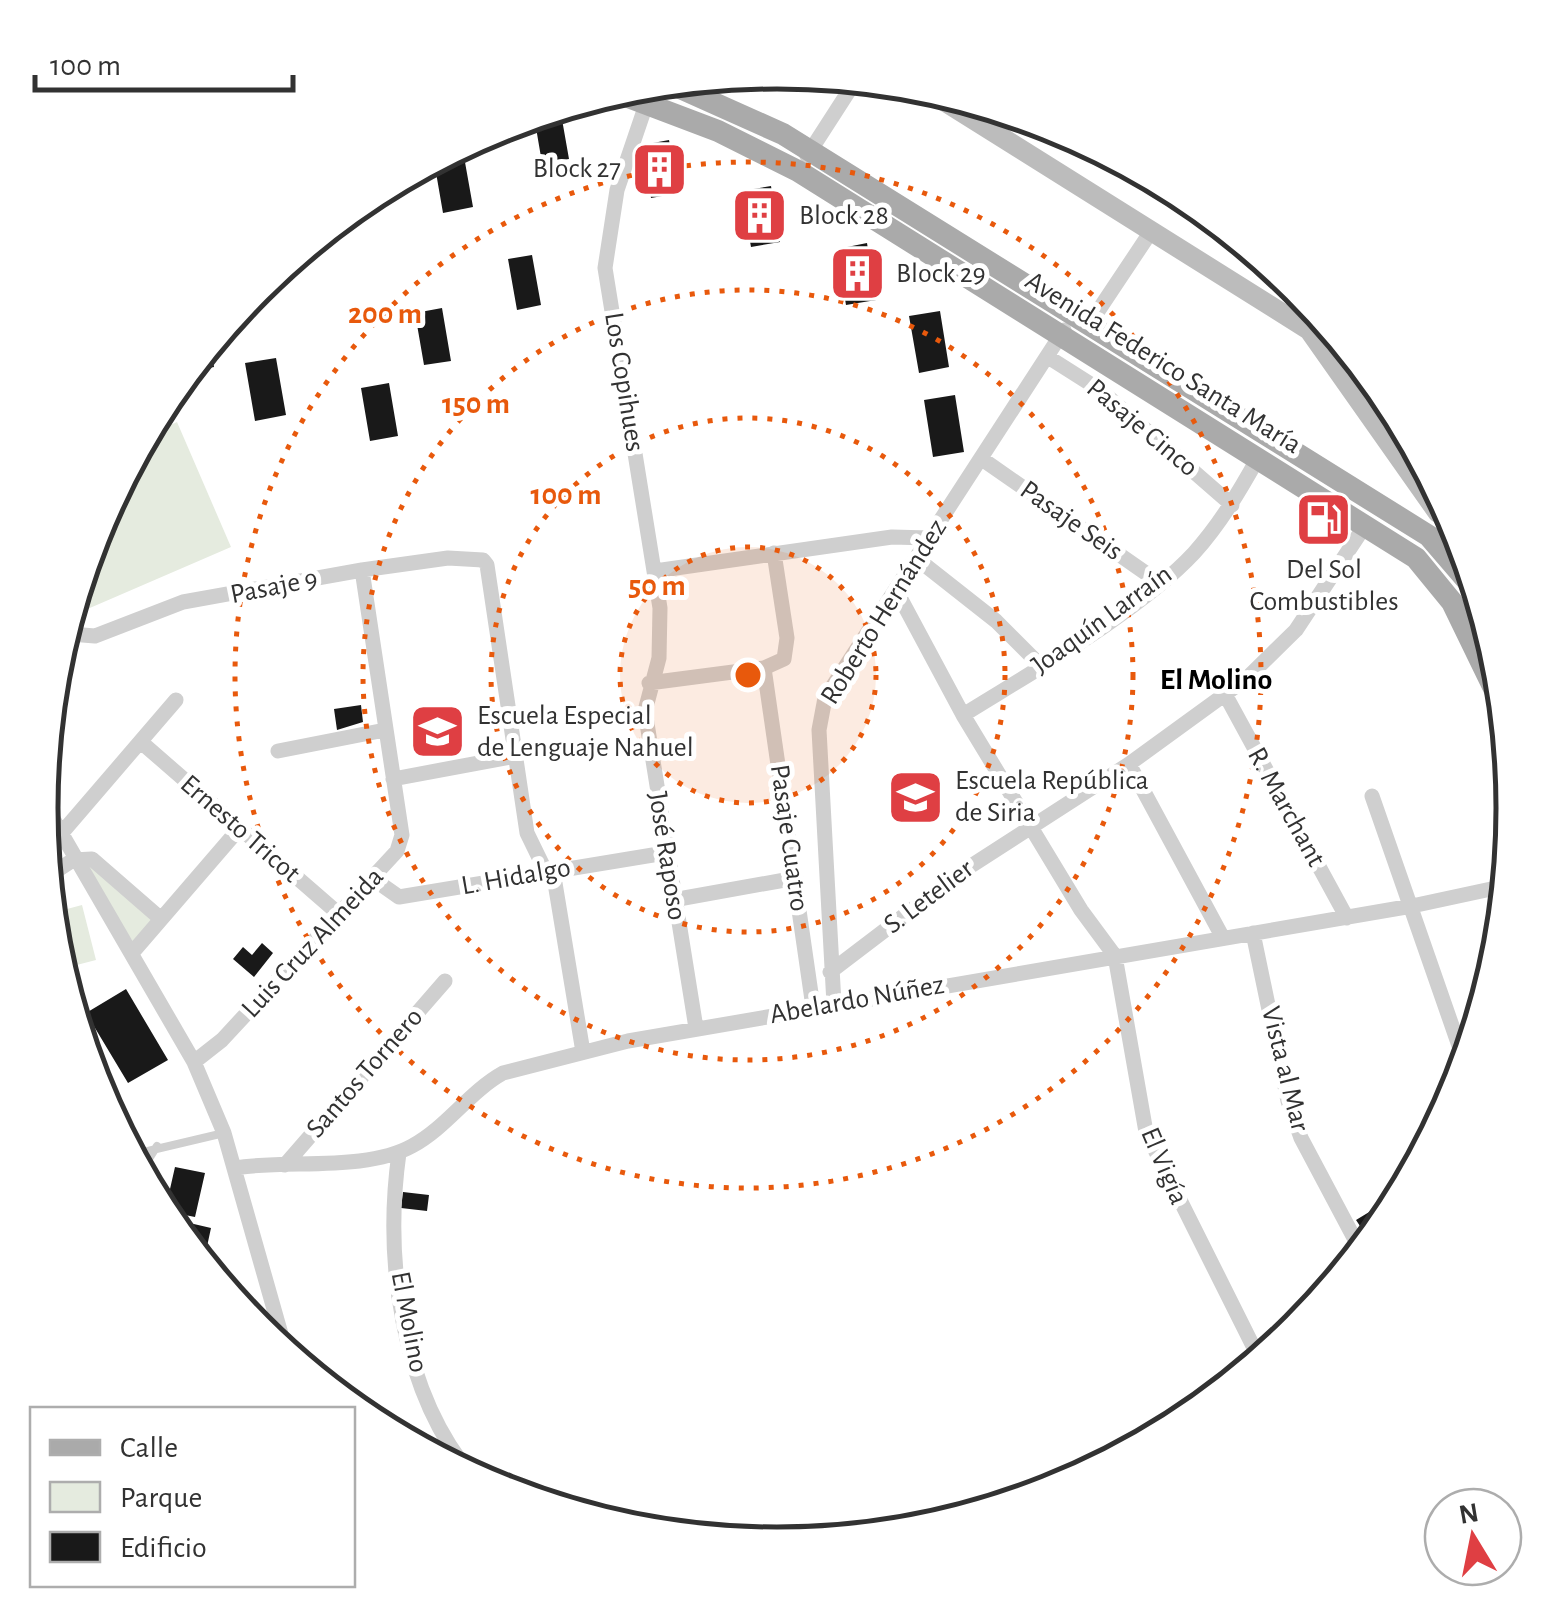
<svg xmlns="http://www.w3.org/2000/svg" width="1553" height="1617" font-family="'Alegreya Sans',sans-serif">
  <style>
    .green { fill: #e5ebdf }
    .building { fill: #191919 }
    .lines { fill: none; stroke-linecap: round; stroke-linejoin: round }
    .lane { stroke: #cfcfcf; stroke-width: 8 }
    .street { stroke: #cfcfcf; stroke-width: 15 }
    .secondary { stroke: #bcbcbc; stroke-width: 20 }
    .primary { stroke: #aaa; stroke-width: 22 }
    .ring { fill: none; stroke: #e8590c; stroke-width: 5; stroke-dasharray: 5 10 }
    .labels { text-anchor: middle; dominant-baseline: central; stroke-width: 10; stroke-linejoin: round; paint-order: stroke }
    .poi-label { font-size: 28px; fill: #323232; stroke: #fff; text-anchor: start }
    .street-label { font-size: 28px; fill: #323232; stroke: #fff }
    .neighbourhood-label { font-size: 30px; font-weight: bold; fill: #000; stroke: #fff }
    .rim { fill: none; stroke: #323232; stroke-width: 5 }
    .centre { fill: #e8590c; stroke: #fff; stroke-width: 5 }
    .ring-label { font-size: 30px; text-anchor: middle; font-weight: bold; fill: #e8590c; stroke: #fff; stroke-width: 10; stroke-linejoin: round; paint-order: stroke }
  </style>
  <rect width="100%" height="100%" fill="#fff"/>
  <path class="green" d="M177 422 231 547 69 617 96 526 144 437Z
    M94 865 152 920 133 942 83 866Z
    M82 905 96 960 65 968 52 913Z"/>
  <path class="building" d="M560 108 569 159 542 163 534 116Z
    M669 140 679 193 651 198 642 145Z
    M463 151 473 207 443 213 434 161Z
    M771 186 780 242 751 247 741 191Z
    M867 243 876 300 846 305 837 249Z
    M532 255 541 305 517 310 508 259Z
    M442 308 451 361 424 365 415 313Z
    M940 311 949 367 919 373 909 316Z
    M210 343 214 367 193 371 192 365Z
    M276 358 286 415 255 421 245 363Z
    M389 383 398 436 370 441 361 388Z
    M955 395 964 452 933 457 924 400Z
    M1321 509 1334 517 1327 528 1314 521Z
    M361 705 363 722 337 730 334 709Z
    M262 943 273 953 254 977 233 959 243 947 252 955Z
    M126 989 168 1060 128 1083 86 1013Z
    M99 1057 111 1081 96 1089 88 1063Z
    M175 1167 205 1173 195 1217 165 1211Z
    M403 1192 429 1195 427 1211 401 1208Z
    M1389 1200 1394 1208 1370 1241 1356 1220Z
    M181 1221 211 1228 203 1265 178 1234Z
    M226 1293 242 1296 239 1309 229 1297Z"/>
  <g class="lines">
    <path class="lane" d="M131 1155 224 1133
      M140 1173 157 1146"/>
    <path class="street" d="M653 84 617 190 605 268 660 608 659 658 645 711 696 1028
      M807 156 856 80
      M325 231 327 240
      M1088 326 1152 230
      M1048 357 1100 390 1232 505
      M982 459 1160 583
      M916 558 996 621 1041 666
      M655 571 892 537 929 538
      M896 590 963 715 1081 910 1115 956 1146 1132 1260 1360
      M70 634 95 636 183 602 362 570 448 558 483 560 487 565 527 833 546 872
      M764 668 813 1007
      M649 683 764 668 784 659 787 638 774 553
      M1226 696 1347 918
      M963 715C1032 672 1140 611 1194 553 1220 524 1239 492 1258 458
      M141 742 340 915
      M278 751 385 730
      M1129 764 1223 938
      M393 779 516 756
      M1372 796 1465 1063
      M41 798 194 1062 224 1133 287 1355
      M60 835 176 700
      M553 871 583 1052
      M47 877 73 860 92 859 161 919
      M372 878 399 897 665 853
      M673 900 796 878
      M1253 933 1288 1101 1301 1138 1361 1251
      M132 953 238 830
      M830 972 960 873 1129 764 1246 679 1296 630 1366 524
      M834 1004 819 730 825 698 1064 330
      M194 1062 222 1040 397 851 402 835 362 570
      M399 1153C384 1259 401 1393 473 1477
      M285 1165 445 981
      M235 1168C287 1159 365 1172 412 1146 447 1127 469 1092 503 1073L628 1041 1412 906 1505 886"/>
    <path class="secondary" d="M920 86 1309 330 1438 513"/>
    <path class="primary" d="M669 83 783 134 1429 536 1472 586 1481 605
      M615 92 718 131 798 171 1416 558 1452 602 1503 707"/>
  </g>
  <circle cx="748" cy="675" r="128" fill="#e8590c" fill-opacity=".12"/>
  <g class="ring">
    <circle cx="748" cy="675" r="128"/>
    <circle cx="748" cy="675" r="257"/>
    <circle cx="748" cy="675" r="385"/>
    <circle cx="748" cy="675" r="513"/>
  </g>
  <defs>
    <symbol id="building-square" viewBox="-11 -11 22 22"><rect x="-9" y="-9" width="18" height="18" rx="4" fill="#df3f43" stroke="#fff"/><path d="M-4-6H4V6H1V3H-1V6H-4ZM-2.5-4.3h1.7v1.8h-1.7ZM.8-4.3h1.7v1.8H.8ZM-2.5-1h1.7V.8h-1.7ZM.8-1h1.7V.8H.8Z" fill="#fff"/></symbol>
    <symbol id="fuel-square" viewBox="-11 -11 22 22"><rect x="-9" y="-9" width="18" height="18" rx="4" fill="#df3f43" stroke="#fff"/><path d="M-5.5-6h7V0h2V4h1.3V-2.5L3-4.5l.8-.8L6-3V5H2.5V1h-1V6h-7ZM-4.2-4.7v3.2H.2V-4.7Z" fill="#fff"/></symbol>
    <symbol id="school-square" viewBox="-11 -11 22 22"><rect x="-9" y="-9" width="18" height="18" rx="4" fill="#df3f43" stroke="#fff"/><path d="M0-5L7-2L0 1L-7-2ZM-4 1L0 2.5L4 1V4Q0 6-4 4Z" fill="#fff"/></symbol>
  </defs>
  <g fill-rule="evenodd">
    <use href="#building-square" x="628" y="138" width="63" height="63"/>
    <use href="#building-square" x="728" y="184" width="63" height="63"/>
    <use href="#building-square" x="826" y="242" width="63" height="63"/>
    <use href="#fuel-square" x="1292" y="488" width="63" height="63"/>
    <use href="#school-square" x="406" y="700" width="63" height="63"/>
    <use href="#school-square" x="884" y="766" width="63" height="63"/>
  </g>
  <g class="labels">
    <g class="poi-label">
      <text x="621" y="169" text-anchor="end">Block 27</text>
      <text x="799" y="216">Block 28</text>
      <text x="896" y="274">Block 29</text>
      <text x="1324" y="570" text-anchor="middle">Del Sol<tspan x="1324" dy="32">Combustibles</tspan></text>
      <text x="477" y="716">Escuela Especial<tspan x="477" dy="32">de Lenguaje Nahuel</tspan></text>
      <text x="955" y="781">Escuela República<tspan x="955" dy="32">de Siria</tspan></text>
    </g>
    <g class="street-label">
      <text transform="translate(1163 363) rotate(32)">Avenida Federico Santa María</text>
      <text transform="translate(624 382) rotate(81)">Los Copihues</text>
      <text transform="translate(1142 428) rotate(40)">Pasaje Cinco</text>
      <text transform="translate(1071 521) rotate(35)">Pasaje Seis</text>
      <text transform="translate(274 587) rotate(-11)">Pasaje 9</text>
      <text transform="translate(884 612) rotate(-58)">Roberto Hernández</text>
      <text transform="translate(1102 620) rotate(-36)">Joaquín Larraín</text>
      <text transform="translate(1286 807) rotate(61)">R. Marchant</text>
      <text transform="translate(240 829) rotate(41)">Ernesto Tricot</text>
      <text transform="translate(789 838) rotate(82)">Pasaje Cuatro</text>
      <text transform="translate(667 856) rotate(81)">José Raposo</text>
      <text transform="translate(516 877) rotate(-10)">L. Hidalgo</text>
      <text transform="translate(929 897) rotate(-37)">S. Letelier</text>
      <text transform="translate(313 943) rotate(-47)">Luis Cruz Almeida</text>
      <text transform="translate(857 1000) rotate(-10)">Abelardo Núñez</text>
      <text transform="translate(1285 1069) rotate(76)">Vista al Mar</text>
      <text transform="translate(365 1073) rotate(-49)">Santos Tornero</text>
      <text transform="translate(1164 1166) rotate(67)">El Vigía</text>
      <text transform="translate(409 1322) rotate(79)">El Molino</text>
    </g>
    <g class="neighbourhood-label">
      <text x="1216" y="680">El Molino</text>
    </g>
  </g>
  <path d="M0 0H1553V1617H0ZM58 808a719 719 0 1 1 1438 0a719 719 0 1 1-1438 0Z" fill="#fff" fill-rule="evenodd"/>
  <path class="rim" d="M58 808a719 719 0 1 1 1438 0a719 719 0 1 1-1438 0Z"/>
  <circle cx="748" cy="675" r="15" class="centre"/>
  <g class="ring-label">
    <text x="385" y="323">200 m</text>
    <text x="476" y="413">150 m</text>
    <text x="566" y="504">100 m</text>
    <text x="657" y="595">50 m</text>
  </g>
  <rect x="30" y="1407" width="325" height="180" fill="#ffffff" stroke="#adadad" stroke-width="2.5"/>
  <rect x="50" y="1440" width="50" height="15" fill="#aaaaaa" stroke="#adadad" stroke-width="2.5"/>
  <text x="120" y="1457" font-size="30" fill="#323232">Calle</text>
  <rect x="50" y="1482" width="50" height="30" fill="#e5ebdf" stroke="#adadad" stroke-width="2.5"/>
  <text x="120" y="1507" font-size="30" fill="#323232">Parque</text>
  <rect x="50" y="1532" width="50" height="30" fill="#191919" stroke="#adadad" stroke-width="2.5"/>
  <text x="120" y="1557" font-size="30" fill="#323232">Edificio</text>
  <g transform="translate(1473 1537) rotate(350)"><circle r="48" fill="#ffffff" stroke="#adadad" stroke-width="2.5"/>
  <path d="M0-8L18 38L0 25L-18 38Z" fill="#df3f43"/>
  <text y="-15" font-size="28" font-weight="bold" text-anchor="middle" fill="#323232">N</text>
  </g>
  <path d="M35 75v15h258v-15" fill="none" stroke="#323232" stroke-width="5"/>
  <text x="50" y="75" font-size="30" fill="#323232" stroke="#ffffff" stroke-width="8" paint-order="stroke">100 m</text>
</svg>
